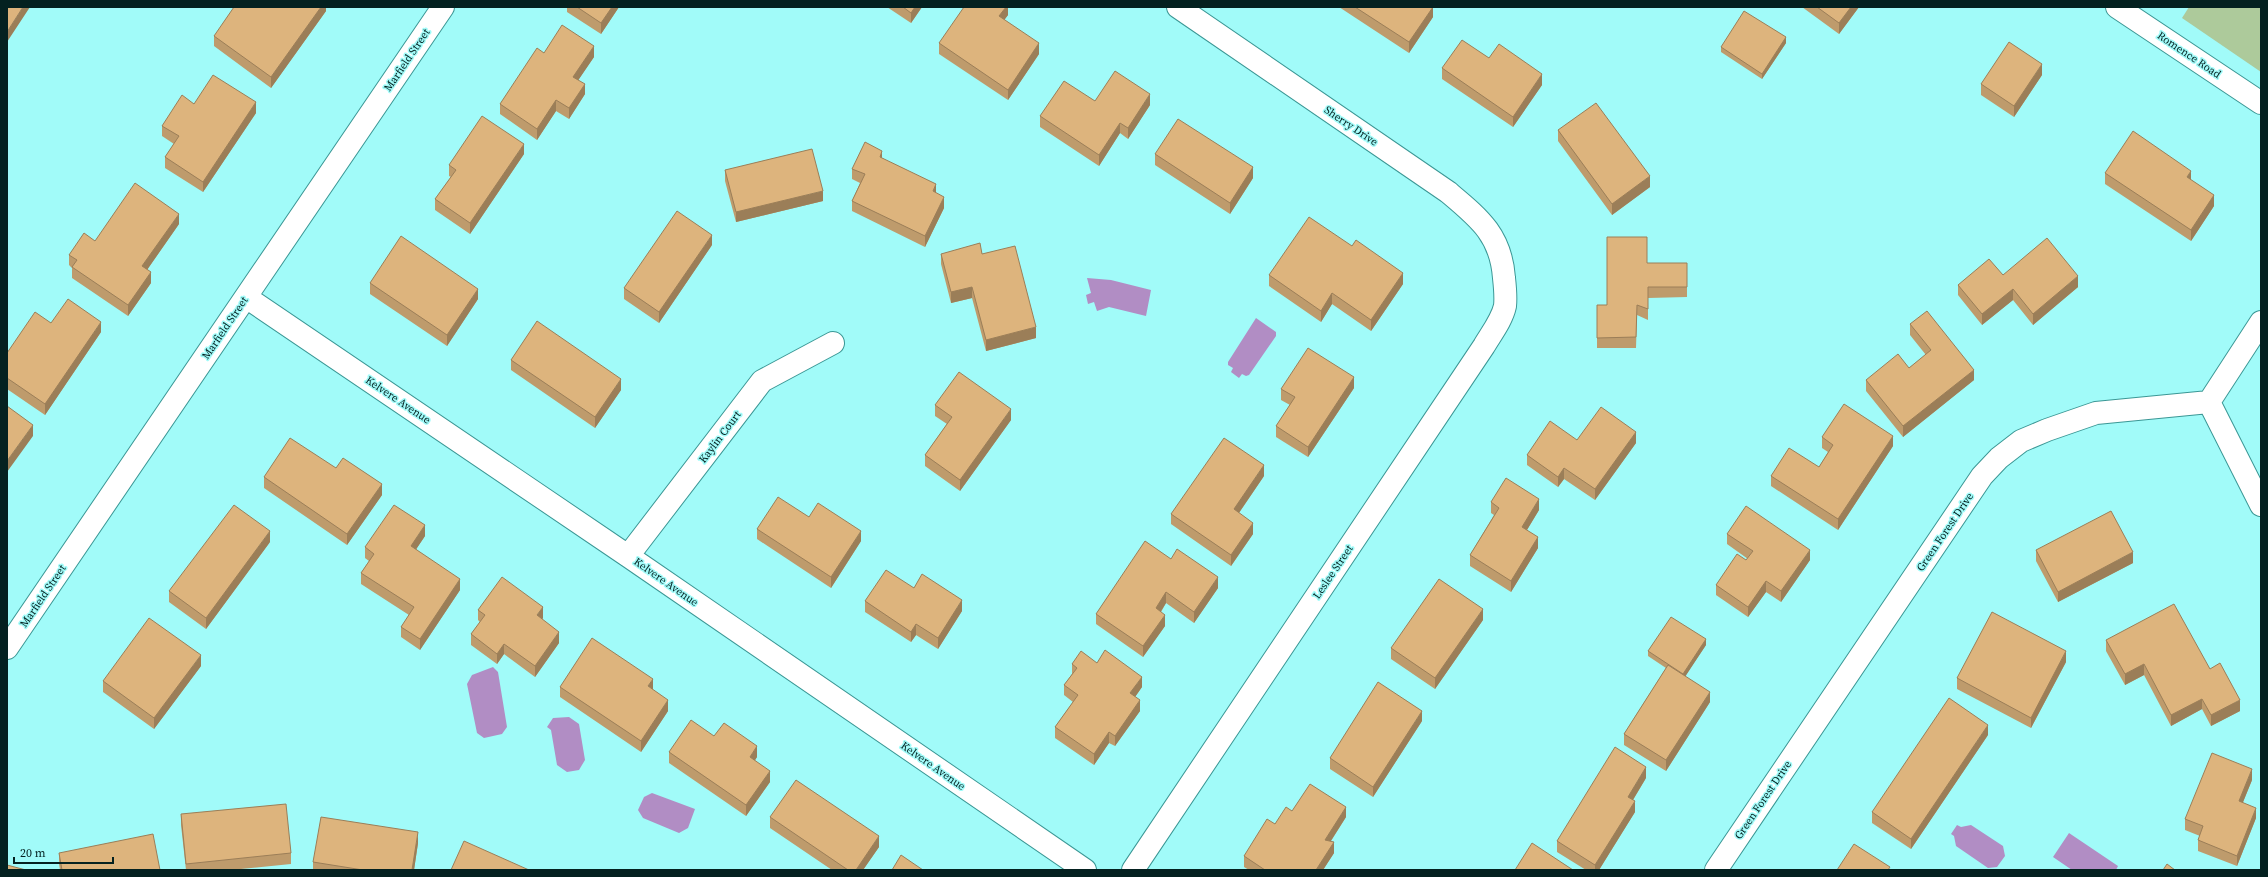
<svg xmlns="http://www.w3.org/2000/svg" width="2268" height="877" font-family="'Source Serif 4',serif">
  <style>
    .green { fill: #adca9b }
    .water { fill: #b18dc4 }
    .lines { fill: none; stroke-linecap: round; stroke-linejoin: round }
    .minor-casing { stroke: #3b9795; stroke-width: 24 }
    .tertiary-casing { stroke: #3b9795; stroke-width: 24 }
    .minor { stroke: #fff; stroke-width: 22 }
    .tertiary { stroke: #fff; stroke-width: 22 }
    .wall { fill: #be9b6c }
    .shaded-wall { fill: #9b7e58 }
    .building { fill: #ddb47d; stroke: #9b7e58 }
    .labels { text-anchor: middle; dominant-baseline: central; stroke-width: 3; stroke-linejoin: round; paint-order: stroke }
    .street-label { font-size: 11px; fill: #042120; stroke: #a1fbf9 }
  </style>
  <rect width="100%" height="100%" fill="#a1fbf9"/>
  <path class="green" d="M2189 7H2261V72L2182 18Z"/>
  <path class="water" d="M1087 278 1111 280 1151 290 1146 316 1109 307 1097 311 1094 302 1088 304 1086 295 1091 293Z
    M1256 318 1276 332V336L1249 375 1246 376 1242 374 1239 378 1231 372 1233 368 1228 365V362Z
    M493 667 498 672 507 727 502 734 484 738 477 733 467 684 472 675Z
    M569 717 579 724 585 760 579 770 567 772 557 765 551 730 547 727 553 718Z
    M652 793 695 809 688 828 679 833 643 818 638 810 644 797Z
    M1957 825 1961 827 1971 825 2003 846 2005 856 1997 867 1988 868 1956 846 1954 836 1951 834Z
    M2069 833 2118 866 2116 870H2072L2053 857Z"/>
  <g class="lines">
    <defs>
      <path id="minor" d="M246 297 628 556 1085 870
        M2209 402 2261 505
        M628 556 762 381 833 343
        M7 648 443 7
        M1133 870 1484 346C1491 334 1502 320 1505 306 1506 297 1505 287 1504 278 1501 235 1479 218 1448 192L1178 7
        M1716 870 1982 476 1999 458 2021 441 2047 430 2096 413 2209 402 2261 322"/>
      <path id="tertiary" d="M2117 7 2261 103"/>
    </defs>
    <use href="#minor" class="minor-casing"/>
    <use href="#tertiary" class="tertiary-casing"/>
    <use href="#minor" class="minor"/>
    <use href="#tertiary" class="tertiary"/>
  </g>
  <path class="wall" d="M326 7V11L271 88 214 46V36Z
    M567 7H619L601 34 567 12Z
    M887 7H922L911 23Z
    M1008 7V15L1004 20 1039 54 1008 100 939 54V43Z
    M1339 7H1433V17L1409 53Z
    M1802 7H1859L1839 34Z
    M1786 43 1762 79 1721 52V47Z
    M544 53 594 57 578 80 585 94 569 119 556 111 537 140 500 114V104Z
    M1489 58 1542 85 1513 127 1442 79V68Z
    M2042 75 2014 117 1981 95V84Z
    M1095 101 1150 105 1128 139 1120 133 1099 166 1040 127V116Z
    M194 104 256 113 203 192 165 168V157L174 144 162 136V126Z
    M1558 130 1650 187 1612 215 1558 141Z
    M524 154 470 234 435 210V199L451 177 449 176V165Z
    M1155 154 1253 178 1230 214 1155 165Z
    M882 158 936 193 944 208 925 247 852 211V201L860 183 852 179V169Z
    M725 170 823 201 736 222 725 181Z
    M2105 173 2191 180 2214 206 2191 241 2105 184Z
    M179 224 147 270 151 283 128 316 72 278V268L69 265V255L95 241Z
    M712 245 659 323 624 299V288Z
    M1352 246 1403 284 1371 331 1332 304 1321 322 1269 286V275Z
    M941 254H982L1036 338 986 351 972 298 951 303 941 264Z
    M1647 263H1687V297L1648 298V320L1637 315 1636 348H1597V305H1607Z
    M2003 275 2078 287 2033 325 2013 300 1982 325 1958 295V285Z
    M370 283 478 299 447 346 370 294Z
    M1910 324 1974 380 1903 437 1866 391V380L1909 368 1926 355 1910 335Z
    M101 332 45 415 7 389V353Z
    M511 360 621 390 595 428 511 370Z
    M1354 388 1308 457 1276 437V426L1290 405 1281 400V389Z
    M935 405 1011 420 960 491 925 466V455L947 424 935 416Z
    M1822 437 1893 446 1838 530 1771 486V476L1819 467 1828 452 1822 448Z
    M1577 440 1636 443 1595 500 1564 479 1558 487 1527 465V455Z
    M336 468 382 495 347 545 264 488V477Z
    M1264 476 1239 513 1253 534 1231 566 1171 524V514Z
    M1491 502 1539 510 1527 530 1538 548 1511 592 1470 566V555L1494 515 1491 513Z
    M809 517 861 541 831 588 757 539V529Z
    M1727 534 1810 560 1781 602 1766 592 1748 617 1716 595V585L1746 560 1748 559 1727 544Z
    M425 536 416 549 460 590 420 650 401 637V627L409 615 361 584V573L369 561 365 558V547Z
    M270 542 206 629 169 602V591Z
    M2036 550 2133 563 2058 602 2036 561Z
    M1171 559 1218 588 1194 623 1166 603 1161 612 1165 626 1143 657 1096 624V614Z
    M914 588 962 611 938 649 916 635 911 642 865 612V601Z
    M478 610 543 618 542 619 559 643 535 677 504 654 497 664 471 645V634L480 622 478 620Z
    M1483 620 1435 689 1391 659V648Z
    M2106 640 2210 669 2240 711 2211 726 2202 709 2171 726 2144 675 2125 685 2106 651Z
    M1706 645 1685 676 1710 702 1666 771 1624 745V734L1666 668 1648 656V651Z
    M2066 662 2031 728 1957 689V678Z
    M1097 663 1142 687 1135 697 1140 711 1115 746 1109 743 1094 765 1055 738V727L1073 702 1064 695V685L1072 674V664Z
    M201 666 154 729 103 692V681Z
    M560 687 653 690 668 711 641 752 560 697Z
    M1422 721 1373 797 1330 769V758Z
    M1988 735 1911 849 1872 823V812Z
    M714 736 757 757 755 760 770 782 746 816 669 763V752Z
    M1646 778 1633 800 1635 812 1599 870H1586L1557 852V841Z
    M2252 780 2243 802 2256 818 2237 866 2198 851V840L2200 836 2185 830V819Z
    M1292 811 1346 817 1331 841 1334 853 1323 870H1249L1244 867V856L1275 824Z
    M181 814 291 853V864L231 870H186L181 825Z
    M770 817 879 847 863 870H832L770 828Z
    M418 843 414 870H313V862Z
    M59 853 160 870H60L59 864Z"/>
  <path class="shaded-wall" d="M23 7H30L7 42V32Z
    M321 7H326V11L271 88V77Z
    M612 7H619L601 34V23Z
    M915 7H922L911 23V13Z
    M1006 7H1008V15L999 27V16Z
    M1433 7V17L1409 53V42Z
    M1851 7H1859L1839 34V23Z
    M1786 37V43L1762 79V74Z
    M1039 43V54L1008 100V90Z
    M594 46V57L573 88V77Z
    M2042 64V75L2014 117V106Z
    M1542 74V85L1513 127V117Z
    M585 84V94L569 119V108Z
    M1150 94V105L1128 139V128Z
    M556 100V111L537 140V129Z
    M256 102V113L203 192V182Z
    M1120 123V133L1099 166V155Z
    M524 144V154L470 234V223Z
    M882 151V162L880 157Z
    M1253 167V178L1230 214V203Z
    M2191 171V181L2187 177Z
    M1650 176V187L1612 215V204Z
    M936 184V195L933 191Z
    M823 191V201L736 222V212Z
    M2214 195V206L2191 241V230Z
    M944 197V208L925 247V236Z
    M179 214V224L142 277V266Z
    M712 235V245L659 323V312Z
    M151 272V283L128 316V305Z
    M1403 273V284L1371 331V320Z
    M2078 276V287L2033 325V314Z
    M972 287V298L951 303V292Z
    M478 289V299L447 346V335Z
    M2013 289V300L1982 325V314Z
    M1332 293V304L1321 322V311Z
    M101 322V332L45 415V404Z
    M1036 327V338L986 351V340Z
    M1974 370V380L1903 437V426Z
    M1354 377V388L1308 457V447Z
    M621 379V390L595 428V417Z
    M1011 409V420L960 491V480Z
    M33 425V436L7 472V461Z
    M1636 432V443L1595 500V489Z
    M1893 436V446L1838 530V519Z
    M1264 465V476L1234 520V509Z
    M1564 468V479L1558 487V477Z
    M382 484V495L347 545V534Z
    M1539 499V510L1522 538V527Z
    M1253 523V534L1231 566V555Z
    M425 525V536L411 557V546Z
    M270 531V542L206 629V618Z
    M861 531V541L831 588V577Z
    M1538 537V548L1511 592V581Z
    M1810 550V560L1781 602V591Z
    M2133 552V563L2058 602V592Z
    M1218 577V588L1194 623V612Z
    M460 579V590L420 650V639Z
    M1766 581V592L1748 617V607Z
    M1166 592V603L1156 619V608Z
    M962 600V611L938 649V638Z
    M543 607V618L537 626V615Z
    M1483 609V620L1435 689V678Z
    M1165 615V626L1143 657V646Z
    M916 624V635L911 642V632Z
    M559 632V643L535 677V666Z
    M1706 639V645L1683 680V674Z
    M504 644V654L497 664V654Z
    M2066 651V662L2031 728V718Z
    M201 655V666L154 729V718Z
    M2144 664V675L2125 685V674Z
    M1142 677V687L1130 704V693Z
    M653 679V690L648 686Z
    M1710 692V702L1666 771V760Z
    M2202 699V709L2171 726V715Z
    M668 700V711L641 752V741Z
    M1140 700V711L1115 746V736Z
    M2240 700V711L2211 726V715Z
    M1422 711V721L1373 797V787Z
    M1988 725V735L1911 849V839Z
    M1109 732V743L1094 765V754Z
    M757 746V757L750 768V757Z
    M1646 767V778L1628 808V797Z
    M2252 769V780L2239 812V801Z
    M770 771V782L746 816V805Z
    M1635 801V812L1599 870H1595V865Z
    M1346 807V817L1325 850V840Z
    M2256 808V818L2237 866V856Z
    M418 832V843L414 870H412Z
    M879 836V847L863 870H856Z
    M1334 842V853L1323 870H1316Z"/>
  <path class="building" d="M7 7H23L7 32Z
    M234 7H321L271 77 214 36Z
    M577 7H612L601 23Z
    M903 7H915L911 13Z
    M964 7H1006L999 16 1039 43 1008 90 939 43Z
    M1355 7H1433L1409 42Z
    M1817 7H1851L1839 23Z
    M1744 11 1786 37 1762 74 1721 47Z
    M562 25 594 46 573 77 585 84 569 108 556 100 537 129 500 104 537 48 544 53Z
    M1462 40 1489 58 1499 44 1542 74 1513 117 1442 68Z
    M2009 42 2042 64 2014 106 1981 84Z
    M1115 71 1150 94 1128 128 1120 123 1099 155 1040 116 1064 81 1095 101Z
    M213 75 256 102 203 182 165 157 179 136 162 126 182 95 194 104Z
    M1596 103 1650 176 1612 204 1558 130Z
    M482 116 524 144 470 223 435 199 456 170 449 165Z
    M1178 119 1253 167 1230 203 1155 154Z
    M2133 131 2191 171 2187 177 2214 195 2191 230 2105 173Z
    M865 142 882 151 880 157 936 184 933 191 944 197 925 236 852 201 865 174 852 169Z
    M812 149 823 191 736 212 725 170Z
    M135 183 179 214 142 266 151 272 128 305 72 267 77 260 69 255 84 233 95 241Z
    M677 211 712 235 659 312 624 288Z
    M1309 217 1352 246 1356 240 1403 273 1371 320 1332 293 1321 311 1269 275Z
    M401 236 478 289 447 335 370 283Z
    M1607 237H1647V263H1687V287H1648V309L1637 305 1636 337 1597 338V305H1607Z
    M2047 238 2078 276 2033 314 2013 289 1982 314 1958 285 1989 259 2003 275Z
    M980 243 982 254 1015 246 1036 327 986 340 972 287 951 292 941 254Z
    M68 299 101 322 45 404 7 378V353L35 312 51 323Z
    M1927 311 1974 370 1903 426 1866 380 1898 354 1909 368 1931 350 1910 324Z
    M537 321 621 379 595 417 511 360Z
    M1308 348 1354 377 1308 447 1276 426 1295 397 1281 389Z
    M959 372 1011 409 960 480 925 455 952 417 935 405Z
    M1844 404 1893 436 1838 519 1771 476 1789 448 1819 467 1833 445 1822 437Z
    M7 406 33 425 7 461Z
    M1601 407 1636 432 1595 489 1564 468 1558 477 1527 455 1550 421 1577 440Z
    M290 438 336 468 343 458 382 484 347 534 264 477Z
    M1224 438 1264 465 1234 509 1253 523 1231 555 1171 514Z
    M1506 478 1539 499 1522 527 1538 537 1511 581 1470 555 1499 508 1491 502Z
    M778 497 809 517 818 503 861 531 831 577 757 529Z
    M234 505 270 531 206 618 169 591Z
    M394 505 425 525 411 546 460 579 420 639 401 627 414 607 361 573 374 554 365 547Z
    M1746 506 1810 550 1781 591 1766 581 1748 607 1716 585 1737 554 1746 560 1753 551 1727 534Z
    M2111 511 2133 552 2058 592 2036 550Z
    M1145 541 1171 559 1177 549 1218 577 1194 612 1166 592 1156 608 1165 615 1143 646 1096 614Z
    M886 570 914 588 922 574 962 600 938 638 916 624 911 632 865 601Z
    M502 577 543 607 537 615 559 632 535 666 504 644 497 654 471 634 485 615 478 610Z
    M1439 579 1483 609 1435 678 1391 648Z
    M2174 604 2210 669 2220 663 2240 700 2211 715 2202 699 2171 715 2144 664 2125 674 2106 640Z
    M1992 612 2066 651 2031 718 1957 678Z
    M1671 617 1706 639 1683 674 1648 651Z
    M149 618 201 655 154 718 103 681Z
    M592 638 653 679 648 686 668 700 641 741 560 687Z
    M1105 650 1142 677 1130 693 1140 700 1115 736 1109 732 1094 754 1055 727 1078 695 1064 685 1077 668 1072 664 1081 651 1097 663Z
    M1668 665 1710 692 1666 760 1624 734Z
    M1378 682 1422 711 1373 787 1330 758Z
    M1949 698 1988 725 1911 839 1872 812Z
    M691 720 714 736 724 723 757 746 750 757 770 771 746 805 669 752Z
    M1615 747 1646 767 1628 797 1635 801 1595 865 1557 841Z
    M2212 753 2252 769 2239 801 2256 808 2237 856 2198 840 2203 826 2185 819Z
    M796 780 879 836 856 870H848L770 817Z
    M1310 784 1346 807 1325 840 1334 842 1316 870H1265L1244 856 1267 819 1275 824 1286 807 1292 811Z
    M286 804 291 853 186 864 181 814Z
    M321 817 418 832 412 870H363L313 862Z
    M153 834 160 870H62L59 853Z
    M464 841 529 870H451Z
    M1532 843 1573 870H1515Z
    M1854 844 1890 867 1888 870H1837Z
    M901 855 923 870H892Z
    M2167 864 2175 870H2163Z
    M7 865 26 870H7Z"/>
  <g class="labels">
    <g class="street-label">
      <text transform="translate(2189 55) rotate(34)">Romence Road</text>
      <text transform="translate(407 60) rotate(-56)">Marfield Street</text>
      <text transform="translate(1351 126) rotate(34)">Sherry Drive</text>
      <text transform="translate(225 328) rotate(-56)">Marfield Street</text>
      <text transform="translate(398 400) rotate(34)">Kelvere Avenue</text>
      <text transform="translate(720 437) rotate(-53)">Kaylin Court</text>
      <text transform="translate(1945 532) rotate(-56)">Green Forest Drive</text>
      <text transform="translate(1333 572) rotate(-56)">Leslee Street</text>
      <text transform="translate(666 582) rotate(35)">Kelvere Avenue</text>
      <text transform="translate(43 596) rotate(-56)">Marfield Street</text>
      <text transform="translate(933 766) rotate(35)">Kelvere Avenue</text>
      <text transform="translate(1763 800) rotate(-56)">Green Forest Drive</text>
    </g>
  </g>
  <rect width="2268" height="877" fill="none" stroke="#042120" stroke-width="16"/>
  <path d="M14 857v6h99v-6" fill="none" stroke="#042120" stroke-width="2"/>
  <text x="20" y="857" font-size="12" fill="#042120" stroke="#a1fbf9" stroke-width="3" paint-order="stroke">20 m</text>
</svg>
